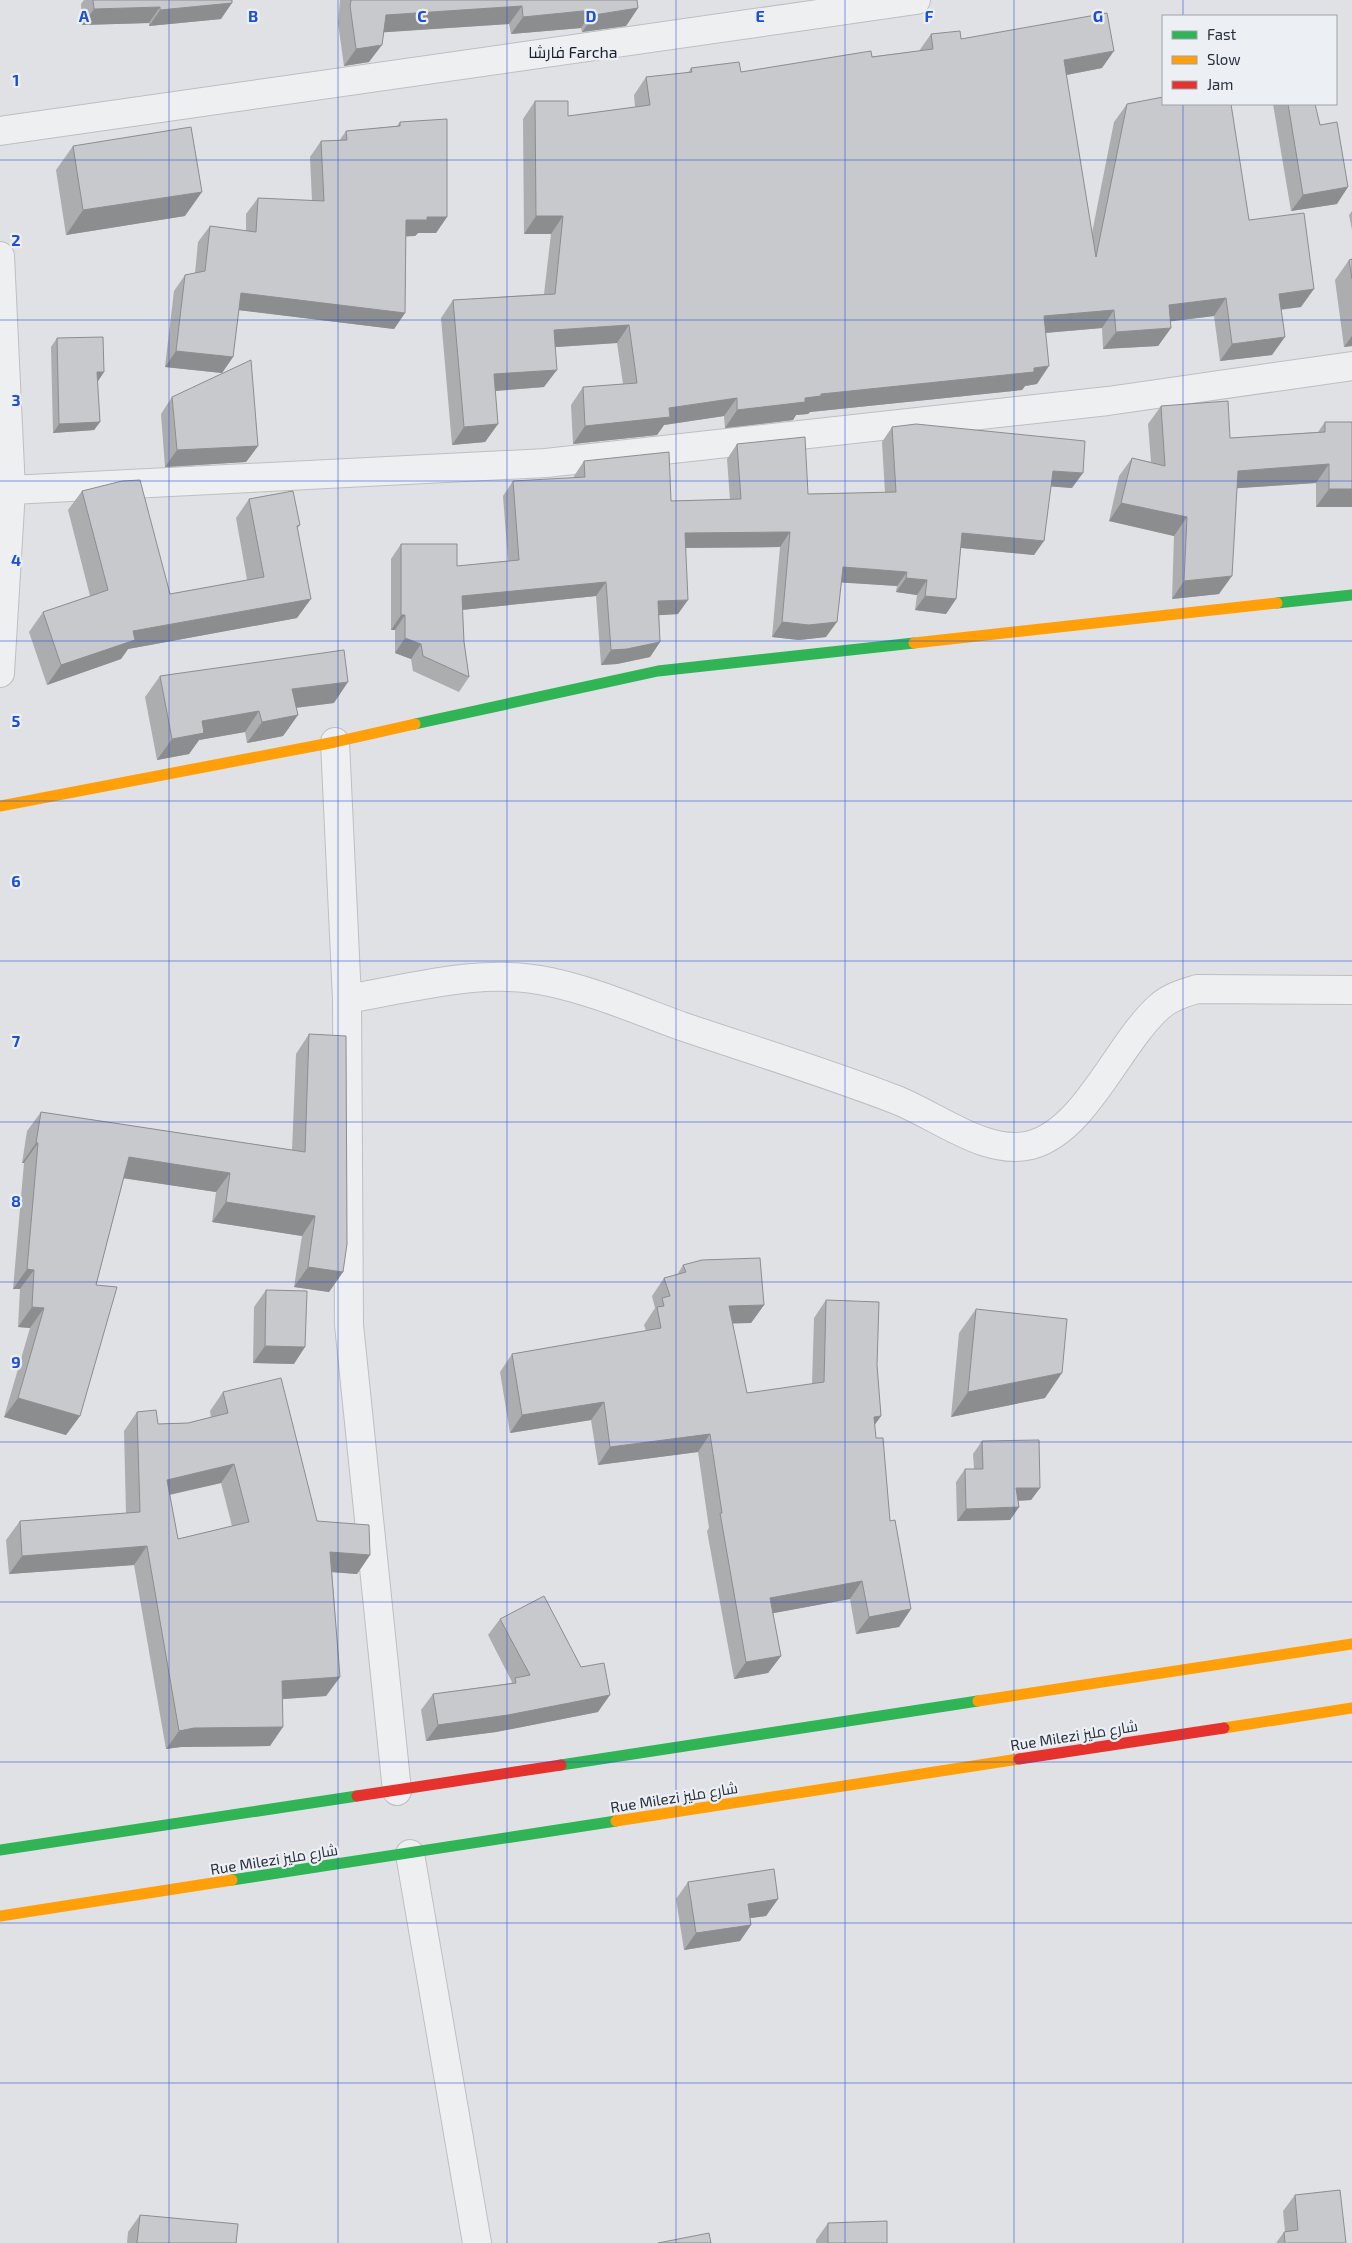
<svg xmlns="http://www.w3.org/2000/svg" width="1352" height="2243" font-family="'Exo 2',Cairo,sans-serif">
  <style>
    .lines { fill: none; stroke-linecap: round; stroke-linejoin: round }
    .street-casing { stroke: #bdbfc2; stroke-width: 30 }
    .street { stroke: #eeeff1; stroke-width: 28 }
    .fast { stroke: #30b455; stroke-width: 11 }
    .slow { stroke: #ff9f0a; stroke-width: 11 }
    .jam { stroke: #e5322d; stroke-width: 11 }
    .wall { fill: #acadaf; fill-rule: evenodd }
    .shaded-wall { fill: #8c8d8f }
    .building { fill: #c8c9cc; stroke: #8c8d8f; fill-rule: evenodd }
    .grid { fill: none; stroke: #1d4ed8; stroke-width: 1; stroke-opacity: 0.55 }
    .labels { text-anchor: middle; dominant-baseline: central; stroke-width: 4.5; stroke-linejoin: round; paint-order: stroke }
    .street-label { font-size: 15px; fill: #272f3c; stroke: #eceff4 }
    .neighbourhood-label { font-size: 16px; fill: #1a202d; stroke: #eceff4 }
    .grid-label { font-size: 16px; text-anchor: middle; font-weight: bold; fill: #1d4ed8; stroke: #eceff4; stroke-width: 4.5; stroke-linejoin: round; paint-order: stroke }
  </style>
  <rect width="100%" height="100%" fill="#dfe1e4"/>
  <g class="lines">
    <defs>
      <path id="street" d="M0 131 916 0
        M0 256 11 490 0 673
        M11 490 546 463 1108 401 1352 366
        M335 742 347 999 349 1325 397 1791
        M347 999C413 988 483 967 550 982 593 991 640 1011 681 1026 752 1050 824 1072 894 1099 935 1114 986 1157 1031 1145 1086 1130 1117 1045 1159 1007 1170 997 1184 993 1197 989L1352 990
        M410 1854 477 2243"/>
    </defs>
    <use href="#street" class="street-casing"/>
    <use href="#street" class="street"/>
    <path class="fast" d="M1277 603 1352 595
      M415 724 658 671 914 643
      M561 1765 978 1701
      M0 1850 357 1796
      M232 1880 616 1821"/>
    <path class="slow" d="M914 643 1277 603
      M0 806 335 742 415 724
      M978 1701 1352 1644
      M1224 1728 1352 1708
      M616 1821 1019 1759
      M0 1916 232 1880"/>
    <path class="jam" d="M1019 1759 1224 1728
      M357 1796 561 1765"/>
  </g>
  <path class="wall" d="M84 0H232L221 19 149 26V23L82 25 81 4Z
    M340 0H637L638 8 626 26 582 32 581 28 511 34 509 24 383 32 369 62 344 66 338 23Z
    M931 34 961 39 1102 68 1066 75 1092 233 1114 122 1127 104 1249 220 1301 307 1281 310 1272 355 1220 361 1214 316 1170 321 1171 328 1158 346 1103 349 1102 328 1046 333 1037 384 1025 386 1022 390 810 412 808 414 796 415 793 420 725 428 724 416 664 425 657 435 573 444 571 405 583 387 623 384 617 343 555 347 544 387 495 391 498 424 485 442 452 445 441 318 453 300 544 294 551 234H524L523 119 535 101 568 116 635 107 634 95 646 77 688 73 691 68 741 72 919 51Z
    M1273 104H1315L1337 204 1291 211Z
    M400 122 447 217 436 233H418L415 236H406L405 313 394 329 239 310 233 357 222 373 165 367 174 291 185 275 195 273 198 242 210 226 246 231V214L258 198 312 201 310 157 321 141H339L346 131 397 126Z
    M73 146 185 216 66 235 56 170Z
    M1352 211V230L1349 215Z
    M1352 259V346L1344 347 1335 280 1349 260Z
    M57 338 104 372 98 381H97L100 422 94 430 53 433 51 347Z
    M172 397 258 446 246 462 165 467 161 414Z
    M1161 406 1230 438 1318 432 1325 422H1352V507H1316V483L1237 488 1219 594 1172 599 1174 536 1109 521 1119 476 1132 458 1151 462 1148 424Z
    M892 427 1072 488 1051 486 1034 555 961 548 956 599 946 614 915 610 917 595 896 592 897 586 841 582 826 637 799 640 772 637 780 547 686 548 678 614 659 615 660 642 650 657 617 664 601 665 596 596 462 610 464 642 469 677 459 692 413 671 411 659 395 653V630H391V559L401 544 457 566 508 561 503 496 513 481 574 478V476L584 461 671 501 730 500 727 459 737 444 808 494 885 493 882 442Z
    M82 491 170 594 247 580 236 518 249 499 300 525 297 529V618L128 649 121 659 47 685 29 632 43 612 90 596 68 510Z
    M160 676 334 703 296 708 298 715 283 736 247 743 245 732 199 740 189 754 157 760 145 697Z
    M309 1034 343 1272 329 1292 294 1287 302 1236 212 1222 216 1192 124 1178 96 1285 80 1416 66 1435 4 1417 30 1328 18 1327 20 1289H13L24 1163H22L27 1131 41 1112 292 1150 296 1054Z
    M683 1265 764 1305 751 1323H732L747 1393 812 1384 814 1318 826 1300 877 1365 881 1416 874 1425 876 1438 890 1521 911 1609 899 1627 856 1634 850 1599 773 1613 781 1656 768 1673 734 1679 707 1531 709 1528 698 1452 598 1465 591 1420 510 1433 500 1372 512 1354 646 1331 644 1325 655 1308 652 1296 664 1278 677 1275Z
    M266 1290 294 1364 253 1363 254 1307Z
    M976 1309 1045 1398 951 1417 959 1333Z
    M223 1392 317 1521 370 1555 357 1574 332 1572 340 1677 326 1696 283 1699 270 1746 181 1747 166 1749 134 1565 9 1574 6 1540 20 1521 126 1513 124 1431 137 1412 158 1424 188 1423 211 1417 210 1411ZM221 1483 232 1526 178 1539 170 1495Z
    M982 1441 1040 1488 1031 1500 1018 1501 1019 1507 1010 1520 957 1521 956 1482 965 1469H974L973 1454Z
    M500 1619 598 1712 496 1732 426 1741 421 1710 433 1694 511 1683 512 1682 488 1635Z
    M688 1882 778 1899 766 1916 750 1918 751 1925 740 1941 684 1950 676 1899Z
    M1295 2195 1346 2243H1276L1284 2232H1285L1283 2211Z
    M140 2215 236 2243H127L128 2232Z
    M828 2223 887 2243H816V2240Z"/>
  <path class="shaded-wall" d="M232 3 221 19 149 26 160 10Z
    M522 6 509 24 374 33 386 15Z
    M160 7 149 23 82 25 94 9Z
    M638 8 626 26 582 32 594 15Z
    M593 10 581 28 511 34 523 17Z
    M382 45 369 62 344 66 356 49Z
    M1114 51 1102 68 1051 78 1064 60Z
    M1348 187 1337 204 1291 211 1303 195Z
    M202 192 185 216 66 235 83 210Z
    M536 216H563L551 234H524Z
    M427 217H447L436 233H418L415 236 395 237 406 220Z
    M1314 289 1301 307 1266 311 1279 294Z
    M241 293 405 313 394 329 229 309Z
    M1226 298 1214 316 1157 323 1169 305Z
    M1114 310 1102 328 1032 334 1044 316Z
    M629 325 617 343 542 348 554 330Z
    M1171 328 1158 346 1103 349 1116 332Z
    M1352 336V346L1344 347Z
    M1285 337 1272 355 1220 361 1232 344Z
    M176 351 233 357 222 373 165 367Z
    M1049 366 1037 384 1025 386 1022 390 810 412 808 414 796 415 793 420 725 428 737 410 805 398 821 394Z
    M557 370 544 387 481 392 494 374Z
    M97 372H104L98 381H91Z
    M737 398 724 416 664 425 657 435 573 444 585 426 669 408Z
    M100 422 94 430 53 433 59 424Z
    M498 424 485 442 452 445 464 427Z
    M258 446 246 462 165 467 177 450Z
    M1329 464 1316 483 1225 489 1238 471Z
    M1053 471 1083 473 1072 488 1043 486Z
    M1329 489H1352V507H1316Z
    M1121 503 1187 517 1174 536 1109 521Z
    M790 532 780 547 675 548 685 533Z
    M962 533 1044 541 1034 555 952 547Z
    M843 567 907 572 897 586 833 582Z
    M1232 576 1219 594 1172 599 1184 581Z
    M906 578 927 580 917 595 896 592Z
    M606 582 596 596 451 611 462 596Z
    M925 596 956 599 946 614 915 610Z
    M311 599 297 618 128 649 121 659 47 685 61 665 133 631Z
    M688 600 678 614 647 616 658 601Z
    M401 615H405L395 630H391Z
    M782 622H837L826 637 799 640 772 637Z
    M405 638 421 644 411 659 395 653Z
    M660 642 650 657 617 664 601 665 611 650Z
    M348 682 334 703 277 710 292 689Z
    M259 711 245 732 199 740 189 754 157 760 172 739 202 721Z
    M298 715 283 736 247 743 262 722Z
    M36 1143H38L24 1163H22Z
    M129 1157 230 1173 216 1192 115 1177Z
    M226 1202 315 1216 302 1236 212 1222Z
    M308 1267 343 1272 329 1292 294 1287Z
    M27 1269 34 1270 20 1289H13Z
    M764 1305 751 1323 716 1324 729 1306Z
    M32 1307 44 1308 30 1328 18 1327Z
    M265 1346 305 1347 294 1364 253 1363Z
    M1062 1373 1045 1398 951 1417 968 1392Z
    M18 1398 80 1416 66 1435 4 1417Z
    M604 1402 591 1420 510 1433 522 1415Z
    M881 1416 869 1433 874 1417Z
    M710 1434 698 1452 598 1465 610 1447Z
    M234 1464 221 1483 154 1498 167 1480Z
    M1016 1488H1040L1031 1500 1007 1501Z
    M1019 1507 1010 1520 957 1521 966 1509Z
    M147 1546 134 1565 9 1574 22 1556Z
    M330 1552 370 1555 357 1574 317 1571Z
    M862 1581 850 1599 758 1616 770 1598Z
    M911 1609 899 1627 856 1634 869 1617Z
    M781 1656 768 1673 734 1679 746 1662Z
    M340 1677 326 1696 269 1700 282 1681Z
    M610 1695 598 1712 496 1732 426 1741 438 1725Z
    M283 1727 270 1746 181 1747 166 1749 179 1731 194 1728Z
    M778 1899 766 1916 736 1920 748 1904Z
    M751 1925 740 1941 684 1950 696 1933Z"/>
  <path class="building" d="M93 0H232V3L160 10V7L94 9Z
    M351 0H637L638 8 594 15 593 10 523 17 522 6 386 15 382 45 356 49 350 6Z
    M1107 13 1114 51 1064 60 1096 257 1127 104 1163 97V104H1231L1249 220 1304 213 1314 289 1279 294 1285 337 1232 344 1226 298 1169 305 1171 328 1116 332 1114 310 1044 316 1049 366 1034 368V372L821 394V396L805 398V402L737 410V398L669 408 670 417 585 426 583 387 637 383 629 325 554 330 557 370 494 374 498 424 464 427 453 300 555 294 563 216H536L535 101H568V116L650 105 646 77 692 72 691 68 739 62 741 72 871 51 872 57 933 49 931 34 960 31 961 39Z
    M1288 104H1315L1320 125 1337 122 1348 187 1303 195Z
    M447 119V217H427V220H406L405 313 241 293 233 357 176 351 185 275 205 271 210 226 256 232 258 198 324 201 321 141 347 140 346 131 400 126V122Z
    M191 127 202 192 83 210 73 146Z
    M1352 259V279L1349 260Z
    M103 337 104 372H97L100 422 59 424 57 338Z
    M251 360 258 446 177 450 172 397Z
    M1228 401 1230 438 1325 432V422H1352V489H1329V464L1238 471 1232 576 1184 581 1187 517 1121 503 1132 458 1165 466 1161 406Z
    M916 424 1085 441 1083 473 1053 471 1044 541 962 533 956 599 925 596 927 580 906 578 907 572 843 567 837 622 809 625 782 622 790 532 685 533 688 600 658 601 660 642 627 649 611 650 606 582 462 596 464 642 469 677 423 656 421 644 405 638V615H401V544H457V566L519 560 513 481 585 477 584 461 669 452 671 501 741 499 737 444 805 437 808 494 896 492 892 427Z
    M140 480 170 594 264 577 249 499 293 491 300 525 297 526 311 599 133 631 135 640 61 665 43 612 108 590 82 491 122 481Z
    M344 650 348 682 292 689 298 715 262 722 259 711 202 721 204 733 172 739 160 676Z
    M309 1034 346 1036 347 1244 343 1272 308 1267 315 1216 226 1202 230 1173 129 1157 96 1285 117 1287 80 1416 18 1398 44 1308 32 1307 34 1270 27 1269 38 1143H36L41 1112 305 1152Z
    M760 1258 764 1305 729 1306 747 1393 824 1382 826 1300 879 1302 877 1365 881 1416 874 1417 876 1438H883L890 1521 895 1520 911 1609 869 1617 862 1581 770 1598 781 1656 746 1662 720 1513H722L710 1434 610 1447 604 1402 522 1415 512 1354 661 1328 657 1307 664 1306 662 1298 670 1296 664 1278 686 1272 683 1265 702 1260Z
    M266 1290 307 1291 305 1347 265 1346Z
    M976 1309 1067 1319 1062 1373 968 1392Z
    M281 1378 317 1521 369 1525 370 1555 330 1552 340 1677 282 1681 283 1727 194 1728 179 1731 147 1546 22 1556 20 1521 140 1512 137 1412 156 1410 158 1424 188 1423 228 1413 223 1392ZM234 1464 249 1522 178 1539 167 1480Z
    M1039 1440 1040 1488H1016L1019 1507 966 1509 965 1469H983L982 1441Z
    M544 1596 581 1667 604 1663 610 1695 508 1715 438 1725 433 1694 516 1683 515 1678 530 1675 500 1619Z
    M774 1869 778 1899 748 1904 751 1925 696 1933 688 1882Z
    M1340 2190 1346 2243H1285L1284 2232 1298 2230 1295 2195Z
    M140 2215 238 2224 236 2243H137Z
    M887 2221V2243H828V2223Z
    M709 2233 711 2243H658Z"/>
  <path class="grid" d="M169 0V2243M338 0V2243M507 0V2243M676 0V2243M845 0V2243M1014 0V2243M1183 0V16M1183 104V2243M0 160H1352M0 320H1352M0 481H1352M0 641H1352M0 801H1352M0 961H1352M0 1122H1352M0 1282H1352M0 1442H1352M0 1602H1352M0 1762H1352M0 1923H1352M0 2083H1352"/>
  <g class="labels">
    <g class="street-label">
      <text transform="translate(1074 1735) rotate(-9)">Rue Milezi شارع مليز</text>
      <text transform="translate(674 1797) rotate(-9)">Rue Milezi شارع مليز</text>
      <text transform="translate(274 1859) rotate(-9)">Rue Milezi شارع مليز</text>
    </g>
    <g class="neighbourhood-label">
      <text x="573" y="51">فارشا Farcha</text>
    </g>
  </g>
  <g class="grid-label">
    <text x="84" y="22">A</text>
    <text x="253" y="22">B</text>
    <text x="422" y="22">C</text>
    <text x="591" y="22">D</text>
    <text x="760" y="22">E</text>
    <text x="929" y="22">F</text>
    <text x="1098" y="22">G</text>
    <text x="16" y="86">1</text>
    <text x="16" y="246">2</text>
    <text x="16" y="406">3</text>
    <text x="16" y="566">4</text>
    <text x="16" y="727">5</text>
    <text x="16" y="887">6</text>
    <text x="16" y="1047">7</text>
    <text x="16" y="1207">8</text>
    <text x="16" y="1368">9</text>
  </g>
  <rect x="1162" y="15" width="175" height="90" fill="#eceff4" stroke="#9da2aa"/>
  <rect x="1172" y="31" width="25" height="8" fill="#30b455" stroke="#9da2aa"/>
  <text x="1207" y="40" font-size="15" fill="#272f3c">Fast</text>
  <rect x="1172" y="56" width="25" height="8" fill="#ff9f0a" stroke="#9da2aa"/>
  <text x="1207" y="65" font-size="15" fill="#272f3c">Slow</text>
  <rect x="1172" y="81" width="25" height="8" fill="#e5322d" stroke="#9da2aa"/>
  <text x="1207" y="90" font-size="15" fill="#272f3c">Jam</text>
</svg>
